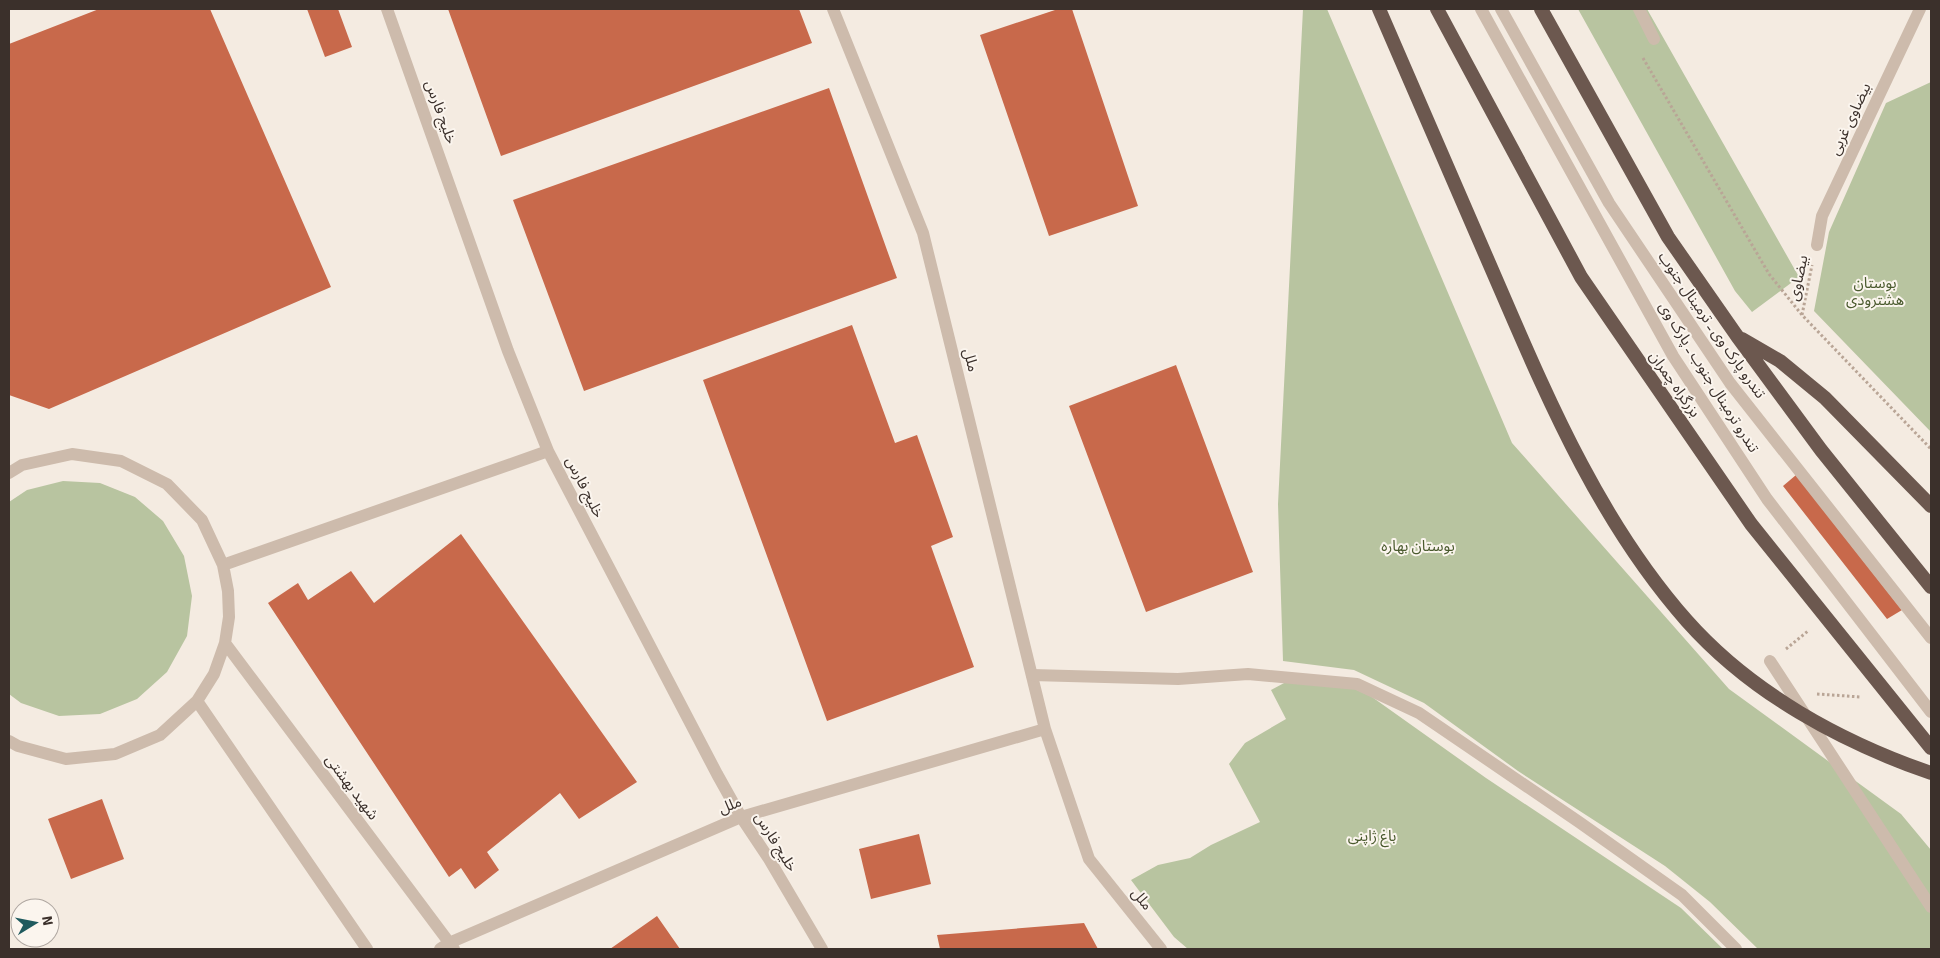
<svg xmlns="http://www.w3.org/2000/svg" width="1940" height="958" font-family="Signika,'Noto Sans Arabic',sans-serif">
  <style>
    .green { fill: #b8c4a0 }
    .building { fill: #c8694b }
    .lines { fill: none; stroke-linecap: round; stroke-linejoin: round }
    .path { stroke: #b9a596; stroke-width: 3; stroke-dasharray: 2.5 2.5; stroke-linecap: butt }
    .service { stroke: #cdbbac; stroke-width: 12 }
    .pedestrian { stroke: #cdbbac; stroke-width: 12 }
    .minor { stroke: #cdbbac; stroke-width: 12 }
    .trunk { stroke: #6c584f; stroke-width: 14 }
    .labels { text-anchor: middle; dominant-baseline: central; stroke-width: 4; stroke-linejoin: round; paint-order: stroke }
    .street-label { font-size: 15px; fill: #3b302b; stroke: #fbf5ee }
    .park-label { font-size: 15px; fill: #4a5a2e; stroke: #fbf5ee }
  </style>
  <rect width="100%" height="100%" fill="#f4ebe1"/>
  <path class="green" d="M1303 9H1327L1512 443 1729 689 1901 814 1931 850V949H1758L1710 902 1665 866 1518 771 1424 703 1354 670 1283 661 1278 504Z
    M1578 9H1647L1799 277 1752 312 1735 291Z
    M1931 82V432L1814 311 1829 232 1886 103Z
    M63 481 100 483 135 497 163 521 184 556 192 596 187 636 167 672 137 699 100 714 59 716 21 703 9 694V502L27 490Z
    M1301 674 1332 678 1372 697 1486 778 1681 908 1723 949H1188L1174 937 1131 880 1158 865 1190 858 1211 845 1260 822 1229 764 1245 743 1286 719 1271 690Z"/>
  <path class="building" d="M99 9H210L331 287 49 409 9 395V44Z
    M307 9H338L352 47 325 57Z
    M448 9H799L812 43 501 156Z
    M1058 9H1072L1138 206 1049 236 980 35Z
    M829 88 897 278 584 391 513 200Z
    M852 325 895 443 917 435 953 537 931 546 974 667 827 721 703 380Z
    M1176 365 1253 572 1146 612 1069 406Z
    M1796 475 1902 610 1887 619 1783 486Z
    M461 534 637 782 579 819 560 793 487 852 499 870 475 889 461 868 449 877 268 603 298 583 308 600 351 571 374 603Z
    M102 799 124 859 71 879 48 819Z
    M919 834 931 884 871 899 859 849Z
    M657 916 680 949H610Z
    M1084 923 1098 949H940L937 935Z"/>
  <g class="lines">
    <path class="path" d="M1643 58 1769 274 1802 315 1931 449
      M1802 315 1812 265
      M1786 649 1808 631
      M1817 694 1861 697"/>
    <path class="service" d="M387 9 508 351 548 451 717 774 741 817 769 859 822 949
      M833 9 923 233 1045 729 1089 859 1161 949
      M1481 9 1673 356 1767 499 1931 712
      M1501 9 1609 203 1730 383 1931 638
      M9 473 22 465 72 454 121 461 167 484 202 520 223 565 228 591 229 617 225 643 214 674 197 701 160 735 115 754 66 759 18 746 9 741
      M223 565 548 451
      M225 643 454 949
      M197 701 367 949
      M440 949 449 943 741 817 1045 729"/>
    <path class="pedestrian" d="M1032 675 1178 679 1248 674 1357 684 1419 713 1579 822 1682 895 1736 949"/>
    <path class="minor" d="M1639 9 1654 39
      M1817 245 1822 216 1920 9
      M1770 661 1931 907"/>
    <path class="trunk" d="M1379 9C1420 104 1461 198 1502 293 1552 409 1603 526 1687 621 1751 693 1841 742 1931 773
      M1437 9 1581 277 1751 524 1931 748
      M1541 9 1668 237 1737 336 1821 450 1931 587
      M1742 339 1780 361 1825 398 1931 506"/>
  </g>
  <g class="labels">
    <g class="street-label">
      <text transform="translate(441 112) rotate(70)">خلیج فارس</text>
      <text transform="translate(1850 119) rotate(-65)">بیضاوی غربی</text>
      <text transform="translate(1798 278) rotate(-78)">بیضاوی</text>
      <text transform="translate(1712 325) rotate(55)">تندرو پارک وی ـ ترمینال جنوب</text>
      <text transform="translate(971 360) rotate(76)">ملل</text>
      <text transform="translate(1709 377) rotate(58)">تندرو ترمینال جنوب ـ پارک وی</text>
      <text transform="translate(1675 384) rotate(55)">بزرگراه چمران</text>
      <text transform="translate(585 487) rotate(63)">خلیج فارس</text>
      <text transform="translate(352 787) rotate(53)">شهید بهشتی</text>
      <text transform="translate(730 805) rotate(-21)">ملل</text>
      <text transform="translate(776 842) rotate(58)">خلیج فارس</text>
      <text transform="translate(1142 899) rotate(51)">ملل</text>
    </g>
    <g class="park-label">
      <text x="1875" y="283">بوستان<tspan x="1875" dy="17">هشترودی</tspan></text>
      <text x="1418" y="546">بوستان بهاره</text>
      <text x="1372" y="836">باغ ژاپنی</text>
    </g>
  </g>
  <rect width="1940" height="958" fill="none" stroke="#3b302b" stroke-width="20"/>
  <g transform="translate(35 923) rotate(80)"><circle r="24" fill="#fbf5ee" stroke="#aea6a0"/>
  <path d="M0-4L9 19L0 12L-9 19Z" fill="#1f5a5e"/>
  <text y="-8" font-size="14" font-weight="bold" text-anchor="middle" fill="#3b302b">N</text>
  </g>
</svg>
